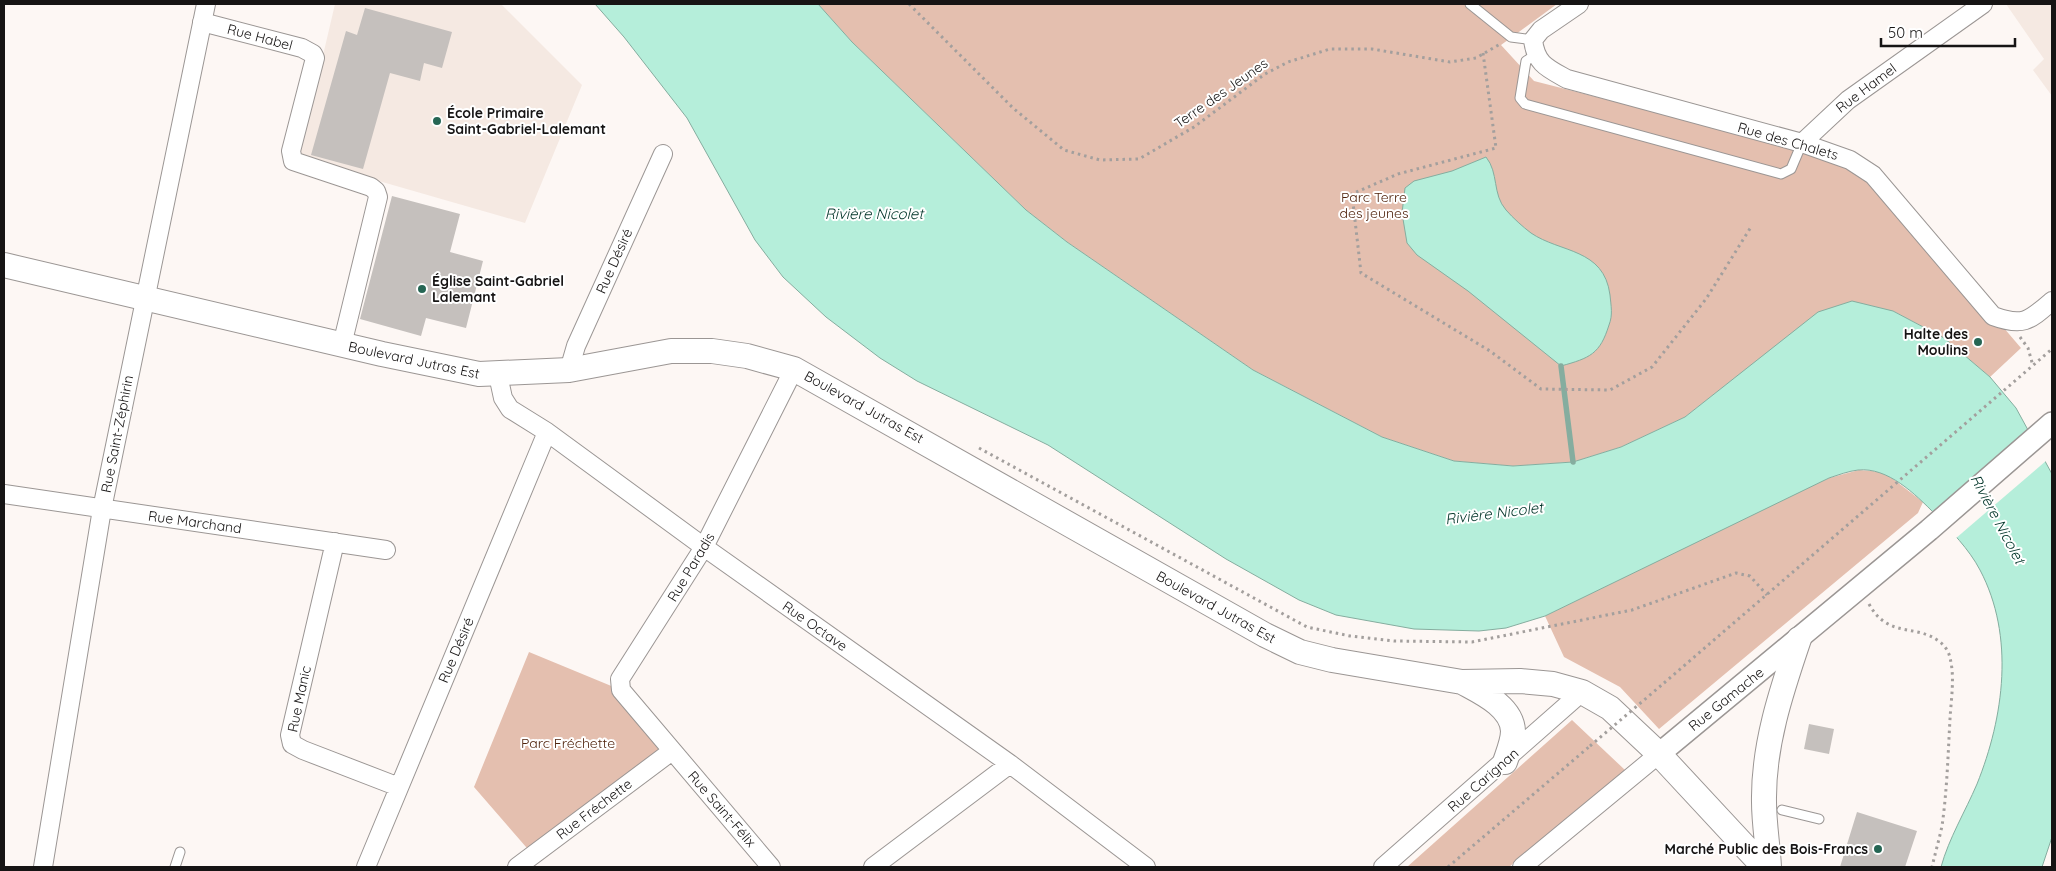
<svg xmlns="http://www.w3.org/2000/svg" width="2056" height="871" font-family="Quicksand,sans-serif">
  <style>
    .built { fill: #f5e9e2 }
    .green { fill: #e4bfaf }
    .water { fill: #b5eeda; stroke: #85ad9f }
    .pier { fill: #fdf7f4 }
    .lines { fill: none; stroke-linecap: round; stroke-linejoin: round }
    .stream { stroke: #85ad9f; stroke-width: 5.5 }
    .building { fill: #c5c0bd }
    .service-casing { stroke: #9b9694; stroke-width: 11 }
    .minor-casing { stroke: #9b9694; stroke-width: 20 }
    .tertiary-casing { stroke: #9b9694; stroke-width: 24 }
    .secondary-casing { stroke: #9b9694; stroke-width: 26 }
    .path { stroke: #a39f9d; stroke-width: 3; stroke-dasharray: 2.5 4; stroke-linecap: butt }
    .service { stroke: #fff; stroke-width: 9 }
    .minor { stroke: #fff; stroke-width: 18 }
    .tertiary { stroke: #fff; stroke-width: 21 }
    .secondary { stroke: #fff; stroke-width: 24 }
    .path-bridge { stroke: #a39f9d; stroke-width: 3; stroke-dasharray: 2.5 4; stroke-linecap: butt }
    .poi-dot { fill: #266654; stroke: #fff; stroke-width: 2 }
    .labels { text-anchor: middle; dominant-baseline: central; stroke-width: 4; stroke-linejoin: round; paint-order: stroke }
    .street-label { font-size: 14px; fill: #161414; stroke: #fff }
    .poi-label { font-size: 14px; font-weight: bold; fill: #161414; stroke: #fff; text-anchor: start }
    .park-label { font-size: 14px; fill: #4f220b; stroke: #fff }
    .water-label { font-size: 15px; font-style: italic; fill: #003428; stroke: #fff }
  </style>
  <rect width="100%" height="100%" fill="#fdf7f4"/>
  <path class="built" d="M335 4H501L582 85 525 223 299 158Z
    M2006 4H2052V96L2033 70 2044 59Z"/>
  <path class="green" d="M818 4H1557L1501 45 1534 81 1799 149 1856 155 2021 348 1990 377 1944 338 1893 311 1744 371 1685 417 1621 447 1573 462 1513 466 1454 461 1382 437 1253 370 1067 242 1026 210 852 42Z
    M1859 470 1884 472 1923 502 1918 513 1659 729 1620 687 1564 657 1545 616 1797 492 1829 478Z
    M529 652 621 690 672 751 533 855 474 787Z
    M1572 720 1625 770 1509 867H1407Z"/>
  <path class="water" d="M595 4H818L852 42 1026 210 1067 242 1253 370 1382 437 1454 461 1513 466 1573 462 1621 447 1685 417 1818 312 1852 301 1893 311 1944 338 1990 377 2016 408 2052 474V837L2042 867H1941C1949 838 1965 812 1977 784 2004 717 2015 636 1980 570 1969 549 1951 531 1935 514 1915 494 1888 467 1858 470 1849 471 1838 475 1829 478L1545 616 1506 628 1479 631 1414 629 1336 615 1299 600 1226 559 1048 445 917 381 880 358 826 317 783 277 755 240 687 118 624 37Z
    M1486 157C1499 173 1492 194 1506 210 1513 218 1523 227 1531 233 1560 253 1604 248 1610 295 1611 306 1613 315 1609 325 1600 354 1590 358 1561 366L1468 291 1417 255 1407 243 1402 213 1405 188 1414 181 1452 171Z"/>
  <path class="pier" d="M2031 430 2047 460 1955 539 1931 514Z"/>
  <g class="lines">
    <path class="stream" d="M1561 366 1573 462"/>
  </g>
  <path class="building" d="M365 8 452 32 442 68 424 63 420 81 390 73 363 169 311 155 346 31 357 35Z
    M392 196 460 214 450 252 483 261 466 328 426 318 421 336 360 319Z
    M1809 724 1834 729 1829 754 1804 749Z
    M1857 812 1917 831 1905 867H1840Z"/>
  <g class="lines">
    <defs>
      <path id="service" d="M1470 4 1511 37 1533 40
        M1535 55 1526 61 1520 98 1525 104 1781 174 1791 169 1802 143
        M1782 810 1819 819
        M175 867 180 852"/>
      <path id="minor" d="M1579 4 1541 30 1533 40C1536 64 1547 68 1567 79L1802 143 1850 160 1873 175 1993 316C2023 327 2029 321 2052 301
        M202 22 302 48 313 54 315 58 291 151 293 161 371 187 376 191 378 197 342 345
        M1802 143 1848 100 1983 4
        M569 370 576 346 663 154
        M498 375 503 398 510 409 547 432 704 547 1010 764 1146 867
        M4 494 386 550
        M335 542 290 735 292 744 303 750 399 787
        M43 867 102 509 206 4
        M366 867 547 432
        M517 867 672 751
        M771 867 621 690 620 679 704 547 794 369
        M873 867 1010 764
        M1383 867 1582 692
        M1522 867 1659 754"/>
      <path id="tertiary" d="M1659 754 1929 530 2052 423"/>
      <path id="secondary" d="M4 265 382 354 479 374 569 370 671 351H712L747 356 794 369 1265 635 1300 652 1332 660 1462 682 1520 681 1553 684 1582 692 1610 708 1659 754 1764 867
        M1462 682C1480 692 1512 706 1513 731 1513 741 1508 753 1505 762
        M1769 867C1768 846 1764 824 1764 802 1763 746 1781 692 1799 639"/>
    </defs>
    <use href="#service" class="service-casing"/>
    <use href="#minor" class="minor-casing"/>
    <use href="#tertiary" class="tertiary-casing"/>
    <use href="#secondary" class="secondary-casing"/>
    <path class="path" d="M909 4 1013 108 1064 150 1100 160 1139 159 1194 127 1265 74 1288 62 1330 49H1372L1450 62 1476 58 1500 44
      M1483 53 1496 148 1398 174 1352 194 1361 273 1490 351 1541 389 1610 390 1652 367 1706 299 1751 227
      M2020 337 2028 348 2033 366
      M979 448 1307 627 1350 636 1394 641 1472 642 1632 610 1736 573 1750 576 1767 595
      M1869 604C1888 639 1916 623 1940 642 1945 646 1949 652 1950 658 1955 677 1951 700 1950 719 1948 755 1947 791 1942 826 1939 840 1935 854 1932 867
      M1664 683 2052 349
      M1448 867 1590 746"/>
    <use href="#service" class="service"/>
    <use href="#minor" class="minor"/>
    <use href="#tertiary" class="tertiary"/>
    <use href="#secondary" class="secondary"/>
    <path class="path-bridge" d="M1590 746 1664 683"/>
  </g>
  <g class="poi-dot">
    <circle cx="437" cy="121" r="5"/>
    <circle cx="422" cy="289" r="5"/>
    <circle cx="1978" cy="342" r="5"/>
    <circle cx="1878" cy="849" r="5"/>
  </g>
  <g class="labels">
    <g class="street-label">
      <text transform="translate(260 37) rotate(15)">Rue Habel</text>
      <text transform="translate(1866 88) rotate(-37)">Rue Hamel</text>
      <text transform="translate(1221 93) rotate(-35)">Terre des Jeunes</text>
      <text transform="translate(1788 141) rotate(16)">Rue des Chalets</text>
      <text transform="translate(614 261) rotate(-66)">Rue Désiré</text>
      <text transform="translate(414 360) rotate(12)">Boulevard Jutras Est</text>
      <text transform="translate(864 407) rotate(29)">Boulevard Jutras Est</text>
      <text transform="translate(117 434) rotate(-79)">Rue Saint-Zéphirin</text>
      <text transform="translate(195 522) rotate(8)">Rue Marchand</text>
      <text transform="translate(691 567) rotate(-59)">Rue Paradis</text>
      <text transform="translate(1216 607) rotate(29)">Boulevard Jutras Est</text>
      <text transform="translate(815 626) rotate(35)">Rue Octave</text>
      <text transform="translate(456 650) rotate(-67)">Rue Désiré</text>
      <text transform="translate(299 699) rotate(-78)">Rue Manic</text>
      <text transform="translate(1726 699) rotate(-39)">Rue Gamache</text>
      <text transform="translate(1483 780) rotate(-41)">Rue Carignan</text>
      <text transform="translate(594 809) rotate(-37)">Rue Fréchette</text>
      <text transform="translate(722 809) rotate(49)">Rue Saint-Félix</text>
    </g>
    <g class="poi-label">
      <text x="447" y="113">École Primaire<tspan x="447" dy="16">Saint-Gabriel-Lalemant</tspan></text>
      <text x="432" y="281">Église Saint-Gabriel<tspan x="432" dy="16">Lalemant</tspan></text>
      <text x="1968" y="334" text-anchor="end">Halte des<tspan x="1968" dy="16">Moulins</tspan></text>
      <text x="1868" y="849" text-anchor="end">Marché Public des Bois-Francs</text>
    </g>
    <g class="park-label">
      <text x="1374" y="197">Parc Terre<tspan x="1374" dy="16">des jeunes</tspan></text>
      <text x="568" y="743">Parc Fréchette</text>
    </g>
    <g class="water-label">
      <text x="874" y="213">Rivière Nicolet</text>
      <text transform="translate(1494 513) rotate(-7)">Rivière Nicolet</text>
      <text transform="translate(1998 519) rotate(62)">Rivière Nicolet</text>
    </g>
  </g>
  <rect width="2056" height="871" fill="none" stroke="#161414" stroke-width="10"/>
  <path d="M1881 38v8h134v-8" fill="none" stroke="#161414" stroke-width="2.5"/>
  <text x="1888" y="38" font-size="15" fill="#161414" stroke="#ffffff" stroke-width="4" paint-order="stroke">50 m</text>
</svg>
